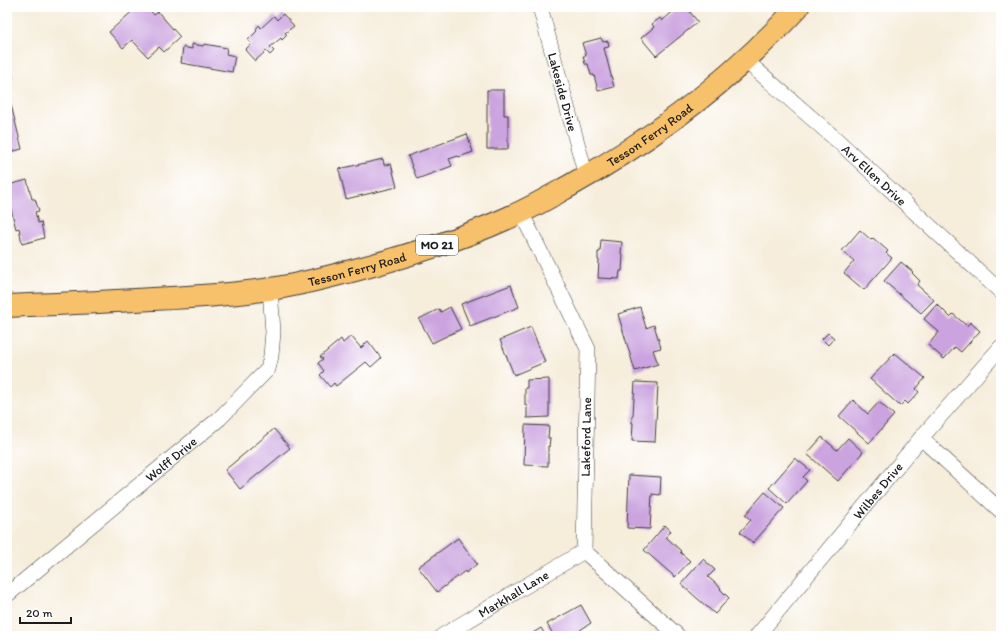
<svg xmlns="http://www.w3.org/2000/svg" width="1008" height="643" font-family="Itim,sans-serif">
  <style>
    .building { fill: #cba3df }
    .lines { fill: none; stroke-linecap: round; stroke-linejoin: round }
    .minor-casing { stroke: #3d3b39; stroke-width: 16 }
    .primary-casing { stroke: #3d3b39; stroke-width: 24 }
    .minor { stroke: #fff; stroke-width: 15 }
    .primary { stroke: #f7c06b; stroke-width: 22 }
    .labels { text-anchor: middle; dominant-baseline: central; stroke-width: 3; stroke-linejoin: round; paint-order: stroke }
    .shield { fill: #fff; stroke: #606060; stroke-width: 1 }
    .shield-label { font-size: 12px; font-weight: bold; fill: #1c1c1c }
    .street-label { font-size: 13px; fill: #1c1c1c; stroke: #fff }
  </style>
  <rect width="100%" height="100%" fill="#fff"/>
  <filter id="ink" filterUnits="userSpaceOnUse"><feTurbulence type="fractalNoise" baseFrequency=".025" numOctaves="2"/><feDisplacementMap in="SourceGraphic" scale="8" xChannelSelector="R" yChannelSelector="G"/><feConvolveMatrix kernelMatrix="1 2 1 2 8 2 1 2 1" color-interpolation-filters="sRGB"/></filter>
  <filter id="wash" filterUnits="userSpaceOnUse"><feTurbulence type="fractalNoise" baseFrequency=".012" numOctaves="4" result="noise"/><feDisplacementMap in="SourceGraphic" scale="16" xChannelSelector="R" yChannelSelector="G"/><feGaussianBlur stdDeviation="0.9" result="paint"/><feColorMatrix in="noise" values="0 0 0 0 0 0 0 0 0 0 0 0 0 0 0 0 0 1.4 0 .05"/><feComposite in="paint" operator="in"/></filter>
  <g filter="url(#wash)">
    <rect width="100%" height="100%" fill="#f6eddb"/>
    <g id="blocks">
      <path class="building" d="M137 7H147L154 15 158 12 180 37 164 52 159 47 148 57 132 40 123 48 109 32Z
        M678 7H686L698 22 656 56 641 38 654 27 652 24 660 18 662 21Z
        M283 14 294 26 285 33 287 35 282 40 281 38 270 47 274 51 270 55 266 51 255 61 245 50 251 44 248 40 257 31 256 29 259 25 261 28 274 16 277 20Z
        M601 38 603 42 608 41 609 47 604 48 614 87 598 91 594 75H591L588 64H585L583 56H586L582 43Z
        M192 44 203 46 204 44 227 48 226 54 235 56 232 72 181 63 183 47 192 49Z
        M7 61H9L13 78 7 80Z
        M7 89 22 149 7 153Z
        M487 90H504V115H508V149H487Z
        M467 134 473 152 459 157 458 156 449 159 452 166 417 179 408 156Z
        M383 159 384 165 391 164 397 187 346 199 339 169Z
        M27 180 32 199H35L39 211 35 212 38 223 41 222 44 238 22 244 19 228 16 229 9 201 12 200 8 185Z
        M860 230 871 240 873 238 888 251 886 253 892 258 864 290 844 273 854 261 842 251Z
        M601 240 622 242 621 254H623L622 271H620L619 279 598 278 599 260H598V252H600Z
        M901 262 913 272 912 273 920 281 917 285 934 300 921 313 884 281Z
        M511 285 519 307 470 326 461 304Z
        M937 304 950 317 953 314 967 326 970 322 980 331 961 352 955 347 944 359 928 345 939 332 924 319Z
        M450 307 461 329 432 343 419 319 439 309 441 312Z
        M640 307 646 328 654 325 661 348 653 350 658 364 635 371 618 314Z
        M531 327 545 362 514 375 500 340Z
        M828 333 834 338 828 345 822 339Z
        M351 336 361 348 368 341 381 358 371 367 366 362 336 386 334 383 330 387 320 375 324 371 318 363 323 359 320 357 341 339 343 343Z
        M895 353 925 378 916 389 919 392 908 404 905 401 900 406 870 379Z
        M549 379V417L527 418V405H525V388H527V380Z
        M635 382 658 383 655 442 632 441 633 423H632V415H633Z
        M853 400 868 414 879 402 894 415 869 443 839 416Z
        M525 425 549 426 548 438H550L549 447 548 446V466L524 465Z
        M274 429 290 448 240 489 225 470Z
        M822 437 837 450 848 438 863 452 838 481 807 454Z
        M795 458 810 470 803 477 807 481 787 504 769 488Z
        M629 475 661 477 660 495 652 494 650 529 627 528Z
        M765 492 784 508 753 543 740 532 751 520 745 515Z
        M665 525 671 531 666 537 681 551 680 552 690 561 675 577 644 550Z
        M458 538 477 564 466 573 465 571 437 592 418 567Z
        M703 559 715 570 708 577 721 588 720 589 729 598 715 614 681 584Z
        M581 605 591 623 580 630 581 631 573 636H554L547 624Z
        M541 628 546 636H528Z"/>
    </g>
  </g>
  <g filter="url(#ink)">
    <use href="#blocks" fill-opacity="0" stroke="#3d3b39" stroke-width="1"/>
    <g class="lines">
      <defs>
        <g id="minor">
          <path id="s1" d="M540 7 586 176"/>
          <path id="s2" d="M745 60 838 141 1001 292"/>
          <path d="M521 212 588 349 584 551 678 636"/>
          <path d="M921 438 1001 511"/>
          <path id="s3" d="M7 595 220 418 268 369 271 356 273 332 270 289"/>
          <path id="s4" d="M442 636 584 551"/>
          <path id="s5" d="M757 636 921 438 1001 347"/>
        </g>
        <g id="primary">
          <path id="s6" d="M7 306C55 304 104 302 152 299 191 297 231 295 270 289 299 285 327 277 355 270 412 255 468 237 521 212 538 204 555 194 571 185 655 138 733 78 798 7"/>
        </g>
      </defs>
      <use href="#minor" class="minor-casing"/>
      <use href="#primary" class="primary-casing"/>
      <use href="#minor" class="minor"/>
      <use href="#primary" class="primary"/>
    </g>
  </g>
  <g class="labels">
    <rect class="shield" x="416" y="235" width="42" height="20" rx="3"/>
    <g class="shield-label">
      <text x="437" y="245">MO 21</text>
    </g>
    <g class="street-label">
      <text stroke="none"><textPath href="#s1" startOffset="88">Lakeside Drive</textPath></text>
      <text stroke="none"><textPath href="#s6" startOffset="677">Tesson Ferry Road</textPath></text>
      <text stroke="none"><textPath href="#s2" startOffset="173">Arv Ellen Drive</textPath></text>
      <text stroke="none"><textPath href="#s6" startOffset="353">Tesson Ferry Road</textPath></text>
      <text transform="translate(586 437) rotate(-89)">Lakeford Lane</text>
      <text stroke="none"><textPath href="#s3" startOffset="213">Wolff Drive</textPath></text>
      <text stroke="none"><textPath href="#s5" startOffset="189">Wilbes Drive</textPath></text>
      <text stroke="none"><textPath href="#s4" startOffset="83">Markhall Lane</textPath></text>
    </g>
  </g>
  <rect width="1008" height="643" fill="none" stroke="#fff" stroke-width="24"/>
  <path d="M20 617v6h51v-6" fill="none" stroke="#1c1c1c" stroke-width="2"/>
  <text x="26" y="617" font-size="12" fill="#1c1c1c" stroke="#ffffff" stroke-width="3" paint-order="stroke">20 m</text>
</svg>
